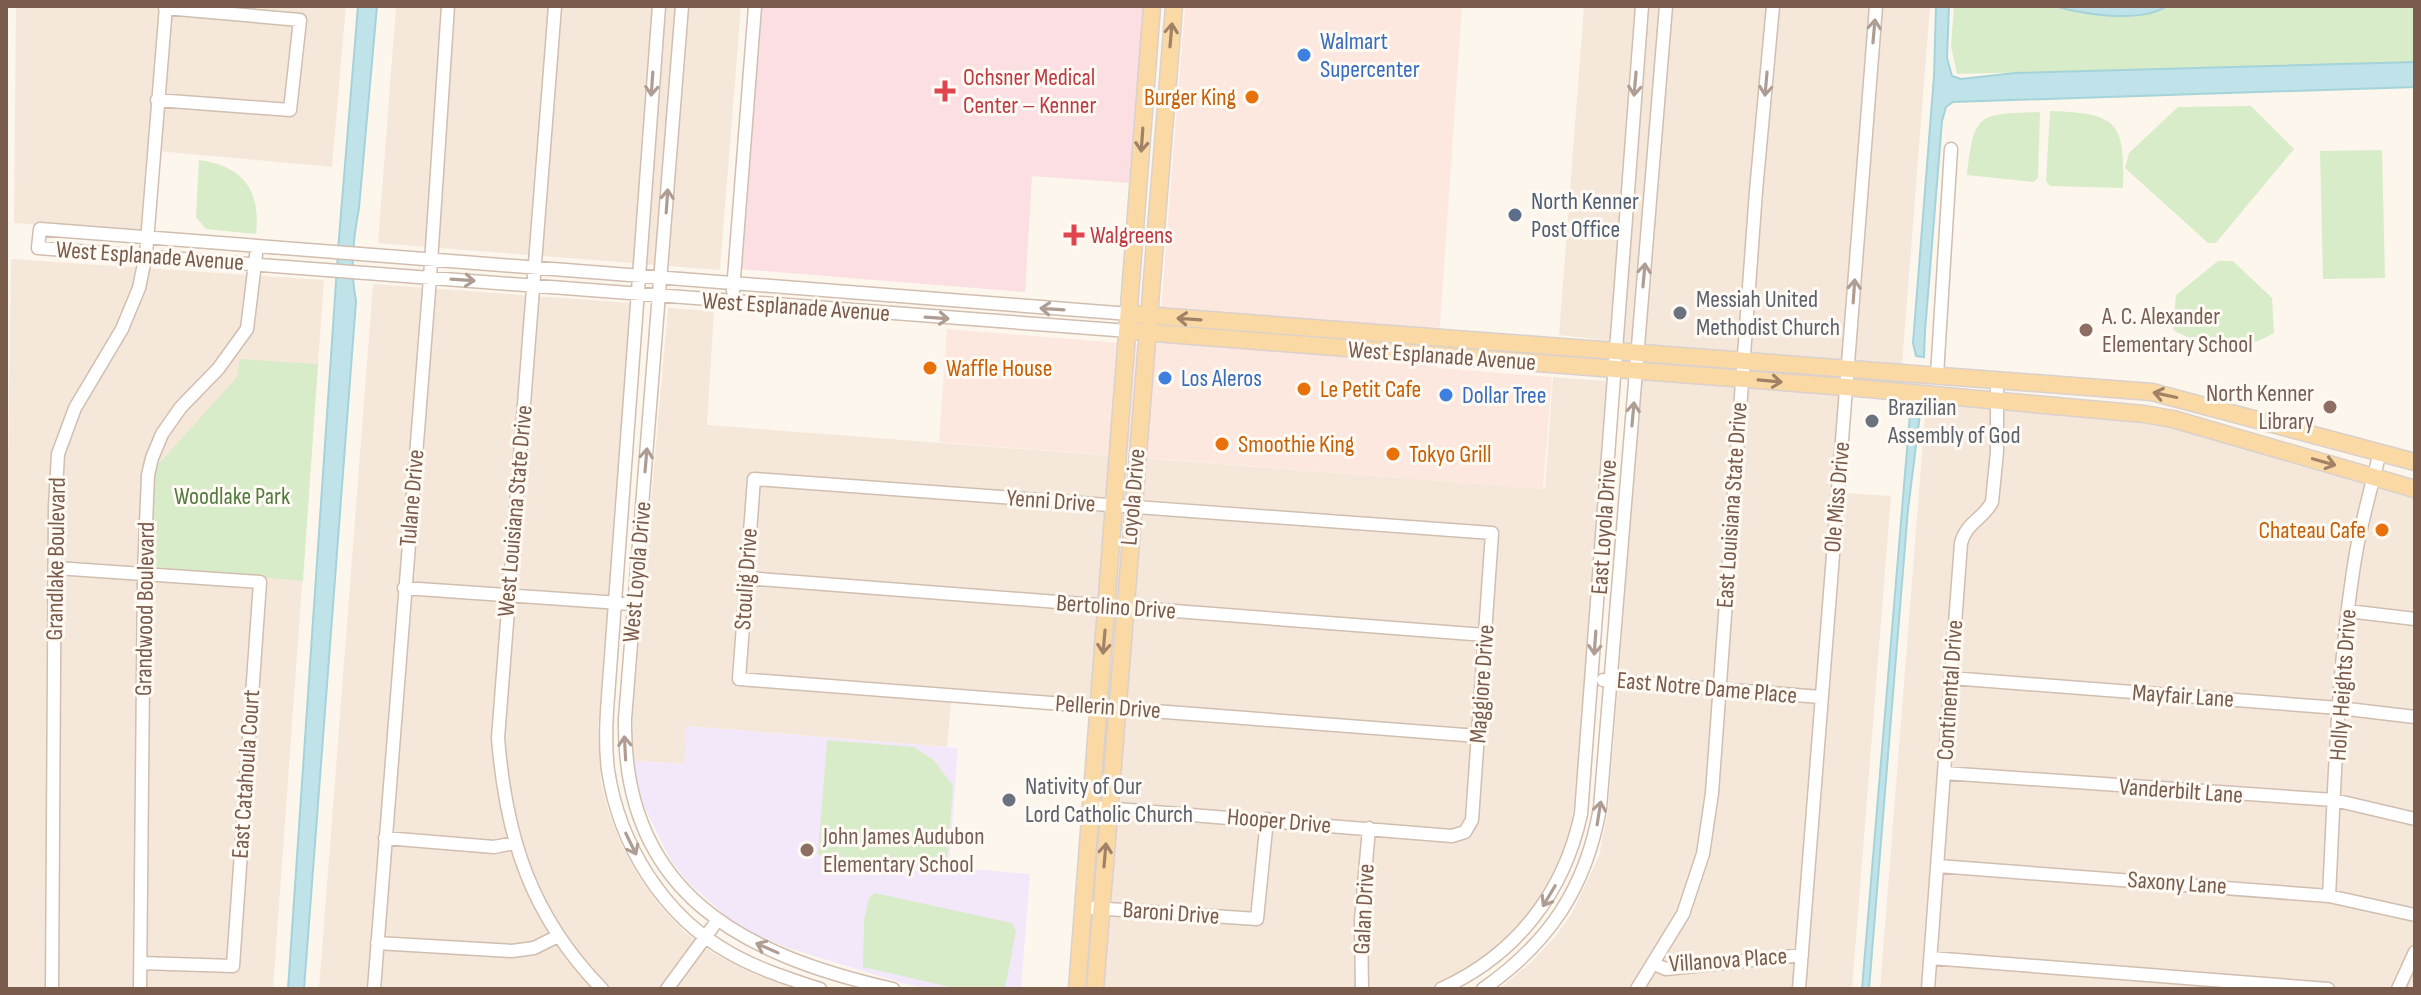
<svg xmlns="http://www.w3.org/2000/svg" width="2421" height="995" font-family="'Sofia Sans Condensed',sans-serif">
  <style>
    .residential { fill: #f5e8da }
    .commercial { fill: #fde8e0 }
    .education { fill: #f3e8fa }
    .medical { fill: #fbdfe3 }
    .green { fill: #d8ecc9 }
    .water { fill: #bfe3e8; stroke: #a5d3da; stroke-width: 2 }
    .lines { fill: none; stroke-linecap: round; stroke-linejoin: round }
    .minor-casing { stroke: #d1beb0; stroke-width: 15 }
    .major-casing { stroke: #dad1cd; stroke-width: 19 }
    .minor { stroke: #fff; stroke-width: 12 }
    .major { stroke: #fbd9a5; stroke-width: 16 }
    .oneway { stroke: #af9d94 }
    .oneway2 { stroke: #a18267 }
    .shop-dot { fill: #3f7fe0; stroke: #fffaf3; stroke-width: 3 }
    .health-dot { fill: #e0444e; stroke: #fffaf3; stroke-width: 3 }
    .food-dot { fill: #e8710a; stroke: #fffaf3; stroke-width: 3 }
    .service-dot { fill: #5c6f8a; stroke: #fffaf3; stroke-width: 3 }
    .worship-dot { fill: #6b7280; stroke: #fffaf3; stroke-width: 3 }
    .education-dot { fill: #8d6e63; stroke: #fffaf3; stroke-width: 3 }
    .labels { text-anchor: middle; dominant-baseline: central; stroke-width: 6; stroke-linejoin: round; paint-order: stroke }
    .shop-label { font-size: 24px; fill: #366cbe; stroke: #fffaf3; text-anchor: start }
    .health-label { font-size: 24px; fill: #be3a42; stroke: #fffaf3; text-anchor: start }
    .food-label { font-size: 24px; fill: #c56008; stroke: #fffaf3; text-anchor: start }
    .service-label { font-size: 24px; fill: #4e5e75; stroke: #fffaf3; text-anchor: start }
    .street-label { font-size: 24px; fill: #7a5c4d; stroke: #fffaf3 }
    .worship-label { font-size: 24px; fill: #5b616d; stroke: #fffaf3; text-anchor: start }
    .education-label { font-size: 24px; fill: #785e54; stroke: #fffaf3; text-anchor: start }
    .park-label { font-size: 24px; fill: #537a41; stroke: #fffaf3 }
  </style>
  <rect width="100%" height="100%" fill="#fdf6ec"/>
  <path class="residential" d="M16 6H346L332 167 147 150 141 232 14 223Z
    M396 6H741L720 270 378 243Z
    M1584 6H1930L1902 365 1645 345 1559 335Z
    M11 259 324 280 273 989H6V596Z
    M373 284 631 303 598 729 601 782 609 813 622 846 640 878 659 905 685 932 713 953 756 975 794 989H319Z
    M668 308 714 311 707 425 1545 489 1553 377 1606 381 1578 787 1566 849 1550 885 1526 919 1493 954 1447 981 1427 989H1104L1127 705 952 692 947 747 687 726 685 764 632 761 633 703Z
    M1642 380 1851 396 1845 493 1891 496 1852 989H1499L1531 962 1555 937 1572 913 1599 856 1608 811Z
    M1926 402 2157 421 2415 494V989H1880Z"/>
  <path class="commercial" d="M1185 6H1462L1437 368 1552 377 1543 489 939 442 947 329 1158 346Z"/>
  <path class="education" d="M686 726 958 748 949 867 1030 874 1021 989H930L902 983 788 948 756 935 728 918 688 882 671 861 644 806 632 761 684 764Z"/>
  <path class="medical" d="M760 6H1144L1129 183 1032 176 1025 292 740 269Z"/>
  <path class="green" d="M1954 6H2415V62L1957 74 1951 46Z
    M2251 106 2294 149 2216 243H2208L2125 168 2129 153 2178 107Z
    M2050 111C2118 113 2125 122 2123 188L2050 186 2046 181Z
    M2040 112 2038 178 2034 182 1967 175C1974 112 1978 114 2040 112Z
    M2382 150 2385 278 2323 279 2320 151Z
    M199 160C243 166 261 190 256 234L206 229 196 217Z
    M2218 261H2233L2272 298 2274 333C2238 354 2208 349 2173 330L2176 295Z
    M240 359 318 364 303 581 149 566 152 475 155 468 237 377Z
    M827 740 914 747 934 760 953 786 947 866 818 855Z
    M875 893 1012 923 1016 931 1005 989H959L863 967 864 920 869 898Z"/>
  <path class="water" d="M358 6H377L359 208C353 240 350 269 356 301L304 989H288L339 238Z
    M1936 6H1949L1947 58 1952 76 1961 79 2015 73 2415 62V87L1953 102 1946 107 1942 121 1925 331 1924 357 1916 356 1913 343 1934 76Z
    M2054 6H2167C2140 24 2083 14 2054 6Z
    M1913 411 1920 414 1908 509 1869 989H1862L1910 414Z"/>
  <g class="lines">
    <defs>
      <path id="minor" d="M555 6 498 738C506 838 531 916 602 989
        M659 6 608 697C606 721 605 746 608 770 619 844 663 916 730 953 758 969 789 979 820 989
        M682 6 625 719C622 893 742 955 893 989
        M157 100 290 110 300 20 165 8
        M733 291 755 6
        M1129 331 38 248 40 229C404 254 767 285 1130 314
        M1937 375 1951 149
        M56 568 260 582 233 966 141 963
        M746 578 1485 635
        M404 588 634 604
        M2348 611 2415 619
        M1951 678 2339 708 2415 717
        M1603 680 1821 697
        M1944 773 2334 800 2415 819
        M1092 807 1452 836 1465 832 1472 820 1492 533 754 479 739 679 1478 736
        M385 838 494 847 514 843
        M1938 866 2329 896 2415 915
        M2329 896C2335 781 2337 666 2356 553 2362 519 2372 485 2380 452
        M1093 908 1257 919 1267 819
        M377 943 512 951 534 948 558 936
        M1931 958 2328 989
        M1654 964 1666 969 1802 955
        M52 989 55 507 58 454 75 408 122 329 139 288 146 254 166 6
        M140 989 144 573 148 475 152 458 162 434 181 407 218 369 247 329 256 255
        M374 989 430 278 448 6
        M667 989 717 921
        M1362 989 1361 920 1369 828
        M1441 989C1516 955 1564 893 1581 814L1642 6
        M1483 989C1549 943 1586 888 1600 808L1666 6
        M1637 989 1683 914 1703 854 1712 793 1756 191 1773 6
        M1799 989 1876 6
        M1928 989 1961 543C1966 523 1983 519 1992 502L1997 452V381
        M2398 989 2415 952"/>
      <path id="major" d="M1130 314 2152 392 2415 462
        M1129 331 1846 387 2144 414 2173 419 2415 489
        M1077 989 1152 6
        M1095 989 1174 6"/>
    </defs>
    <use href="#minor" class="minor-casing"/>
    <use href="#major" class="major-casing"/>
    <use href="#minor" class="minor"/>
    <use href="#major" class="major"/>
  </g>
  <defs><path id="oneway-shaft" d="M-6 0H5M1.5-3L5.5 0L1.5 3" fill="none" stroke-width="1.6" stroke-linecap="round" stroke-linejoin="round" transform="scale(2)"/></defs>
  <g class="oneway">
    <use href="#oneway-shaft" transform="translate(1874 31) rotate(-85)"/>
    <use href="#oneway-shaft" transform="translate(652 84) rotate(94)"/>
    <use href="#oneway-shaft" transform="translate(1635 84) rotate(95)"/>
    <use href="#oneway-shaft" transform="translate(1766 84) rotate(95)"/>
    <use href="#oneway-shaft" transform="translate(667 201) rotate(-86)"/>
    <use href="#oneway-shaft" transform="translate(1644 275) rotate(-85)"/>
    <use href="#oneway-shaft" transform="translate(463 280) rotate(4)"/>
    <use href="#oneway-shaft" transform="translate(1854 291) rotate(-86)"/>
    <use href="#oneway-shaft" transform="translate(1052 309) rotate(-176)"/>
    <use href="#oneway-shaft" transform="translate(937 318) rotate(4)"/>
    <use href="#oneway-shaft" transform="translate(1633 414) rotate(-85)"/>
    <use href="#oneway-shaft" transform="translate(646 460) rotate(-85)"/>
    <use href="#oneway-shaft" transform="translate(1595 643) rotate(94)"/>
    <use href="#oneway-shaft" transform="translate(625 748) rotate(-93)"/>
    <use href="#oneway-shaft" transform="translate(1599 813) rotate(-81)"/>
    <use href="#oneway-shaft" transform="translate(631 844) rotate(64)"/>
    <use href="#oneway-shaft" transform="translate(1549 896) rotate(121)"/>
    <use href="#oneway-shaft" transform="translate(767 948) rotate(-156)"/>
  </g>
  <g class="oneway2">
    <use href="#oneway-shaft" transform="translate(1171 35) rotate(-85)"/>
    <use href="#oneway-shaft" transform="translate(1142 140) rotate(94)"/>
    <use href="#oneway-shaft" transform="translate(1189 319) rotate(-176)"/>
    <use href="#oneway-shaft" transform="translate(1770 381) rotate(5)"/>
    <use href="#oneway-shaft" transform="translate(2165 395) rotate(-168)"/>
    <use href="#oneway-shaft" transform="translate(2324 462) rotate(16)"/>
    <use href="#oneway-shaft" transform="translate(1104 642) rotate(95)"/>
    <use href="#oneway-shaft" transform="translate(1105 855) rotate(-85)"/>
  </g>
  <g class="shop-dot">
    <circle cx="1304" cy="55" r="8"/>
    <circle cx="1165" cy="378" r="8"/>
    <circle cx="1446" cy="395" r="8"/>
  </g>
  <g class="health-dot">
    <path d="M941 79h8v8h8v8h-8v8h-8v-8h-8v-8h8z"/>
    <path d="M1070 223h8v8h8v8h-8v8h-8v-8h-8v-8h8z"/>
  </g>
  <g class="food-dot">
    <circle cx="1252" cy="97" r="8"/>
    <circle cx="930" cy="368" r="8"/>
    <circle cx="1304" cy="389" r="8"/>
    <circle cx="1222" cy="444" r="8"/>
    <circle cx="1393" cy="454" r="8"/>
    <circle cx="2382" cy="530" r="8"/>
  </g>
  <circle class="service-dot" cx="1515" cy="215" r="8"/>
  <g class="worship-dot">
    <circle cx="1680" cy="313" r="8"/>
    <circle cx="1872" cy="421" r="8"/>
    <circle cx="1009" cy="800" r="8"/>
  </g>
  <g class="education-dot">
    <circle cx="2086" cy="330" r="8"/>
    <circle cx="2330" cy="407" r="8"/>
    <circle cx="807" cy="850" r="8"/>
  </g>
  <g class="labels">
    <g class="shop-label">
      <text x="1320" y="41">Walmart<tspan x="1320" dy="28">Supercenter</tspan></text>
      <text x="1181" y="378">Los Aleros</text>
      <text x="1462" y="395">Dollar Tree</text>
    </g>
    <g class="health-label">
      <text x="963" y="77">Ochsner Medical<tspan x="963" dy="28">Center – Kenner</tspan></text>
      <text x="1090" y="235">Walgreens</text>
    </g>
    <g class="food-label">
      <text x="1236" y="97" text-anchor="end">Burger King</text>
      <text x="946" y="368">Waffle House</text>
      <text x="1320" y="389">Le Petit Cafe</text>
      <text x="1238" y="444">Smoothie King</text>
      <text x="1409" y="454">Tokyo Grill</text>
      <text x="2366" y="530" text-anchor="end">Chateau Cafe</text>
    </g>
    <g class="service-label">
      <text x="1531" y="201">North Kenner<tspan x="1531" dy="28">Post Office</tspan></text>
    </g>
    <g class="street-label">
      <text transform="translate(150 256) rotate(4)">West Esplanade Avenue</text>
      <text transform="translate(796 307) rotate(4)">West Esplanade Avenue</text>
      <text transform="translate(1442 356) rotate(4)">West Esplanade Avenue</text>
      <text transform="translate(1133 497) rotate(-85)">Loyola Drive</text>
      <text transform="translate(1837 497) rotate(-85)">Ole Miss Drive</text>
      <text transform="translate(412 498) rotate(-85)">Tulane Drive</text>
      <text transform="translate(1051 501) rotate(4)">Yenni Drive</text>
      <text transform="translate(1732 505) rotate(-86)">East Louisiana State Drive</text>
      <text transform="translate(515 511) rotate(-85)">West Louisiana State Drive</text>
      <text transform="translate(1604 527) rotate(-86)">East Loyola Drive</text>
      <text transform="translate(56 559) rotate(-89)">Grandlake Boulevard</text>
      <text transform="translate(637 572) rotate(-85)">West Loyola Drive</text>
      <text transform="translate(746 579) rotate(-86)">Stoulig Drive</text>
      <text transform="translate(1116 607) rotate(4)">Bertolino Drive</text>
      <text transform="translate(145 609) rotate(-89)">Grandwood Boulevard</text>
      <text transform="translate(1482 684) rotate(-86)">Maggiore Drive</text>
      <text transform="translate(2343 685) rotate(-86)">Holly Heights Drive</text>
      <text transform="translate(1707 688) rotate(5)">East Notre Dame Place</text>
      <text transform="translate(1950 690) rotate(-86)">Continental Drive</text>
      <text transform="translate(2183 696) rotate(4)">Mayfair Lane</text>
      <text transform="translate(1108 707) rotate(4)">Pellerin Drive</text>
      <text transform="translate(246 774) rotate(-86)">East Catahoula Court</text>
      <text transform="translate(2181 791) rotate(4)">Vanderbilt Lane</text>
      <text transform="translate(1279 821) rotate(5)">Hooper Drive</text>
      <text transform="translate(2177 883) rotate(4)">Saxony Lane</text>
      <text transform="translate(1364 909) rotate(-87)">Galan Drive</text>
      <text transform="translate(1171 913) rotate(4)">Baroni Drive</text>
      <text transform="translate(1728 960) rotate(-4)">Villanova Place</text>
    </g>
    <g class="worship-label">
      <text x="1696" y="299">Messiah United<tspan x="1696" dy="28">Methodist Church</tspan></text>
      <text x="1888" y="407">Brazilian<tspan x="1888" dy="28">Assembly of God</tspan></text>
      <text x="1025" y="786">Nativity of Our<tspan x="1025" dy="28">Lord Catholic Church</tspan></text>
    </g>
    <g class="education-label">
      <text x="2102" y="316">A. C. Alexander<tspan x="2102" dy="28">Elementary School</tspan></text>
      <text x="2314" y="393" text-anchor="end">North Kenner<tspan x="2314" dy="28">Library</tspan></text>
      <text x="823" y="836">John James Audubon<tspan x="823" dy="28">Elementary School</tspan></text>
    </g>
    <g class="park-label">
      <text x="232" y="496">Woodlake Park</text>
    </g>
  </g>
  <rect width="2421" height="995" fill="none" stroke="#7a5c4d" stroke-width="16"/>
</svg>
